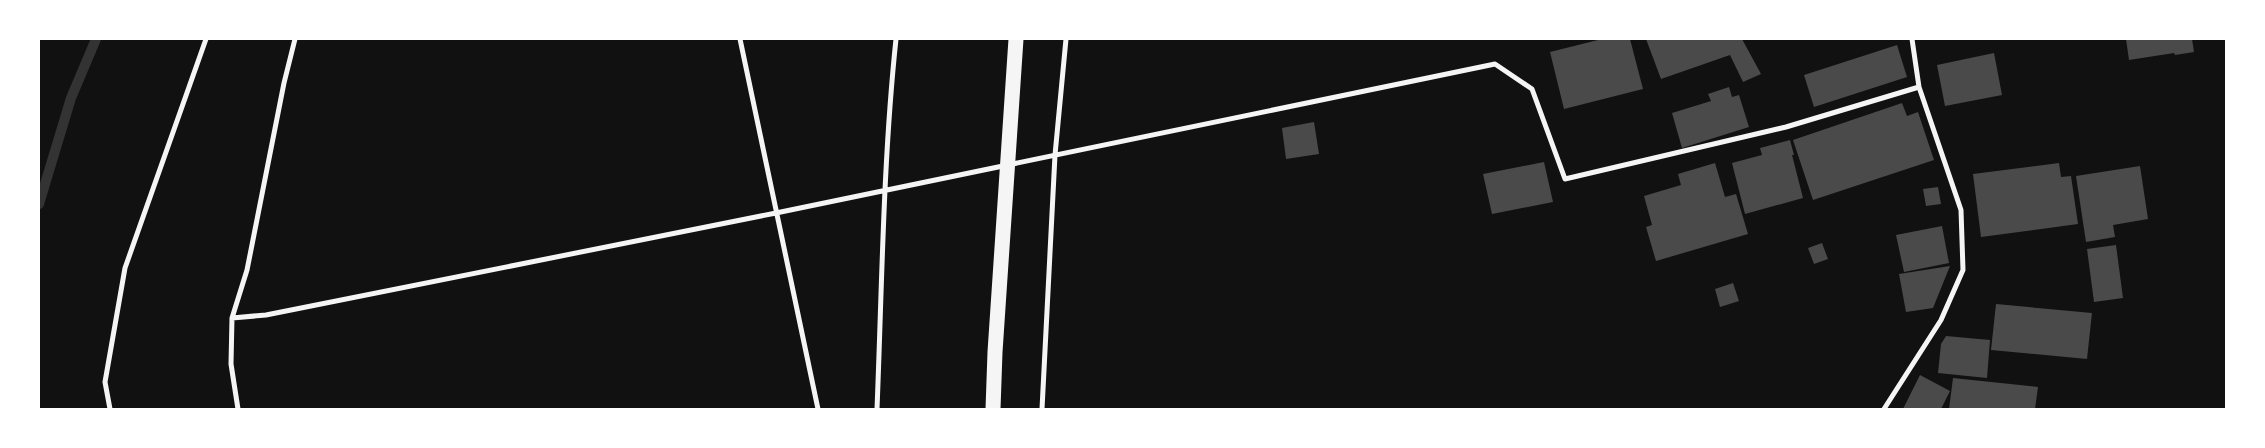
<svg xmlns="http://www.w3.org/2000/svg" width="2265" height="448" font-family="'Times New Roman',serif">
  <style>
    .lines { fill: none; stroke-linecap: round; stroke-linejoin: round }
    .stream { stroke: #333; stroke-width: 10 }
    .building { fill: #4a4a4a }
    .minor { stroke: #f5f5f5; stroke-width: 5 }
    .motorway { stroke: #f5f5f5; stroke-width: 15 }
  </style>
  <rect width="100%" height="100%" fill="#111"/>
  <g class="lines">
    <path class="stream" d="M39 204 71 98 96 39"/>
  </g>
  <path class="building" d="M1602 39H1630L1643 89 1564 109 1550 52Z
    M1646 39H1742L1761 74 1743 82 1730 55 1661 79Z
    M2126 39H2192L2194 52 2175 55 2174 53 2129 60Z
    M1897 45 1907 77 1814 107 1804 75Z
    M1994 53 2002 95 1945 106 1937 65Z
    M1729 87 1732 97 1739 95 1749 127 1682 148 1672 113 1711 101 1708 94Z
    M1902 103 1907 116 1918 112 1934 160 1813 200 1793 140Z
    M1314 122 1319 154 1286 159 1282 128Z
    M1790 140 1794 155H1792L1803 198 1745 214 1732 163 1762 155 1760 148Z
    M1544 162 1553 202 1492 214 1483 174Z
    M1715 163 1725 197 1736 194 1748 234 1656 261 1646 227 1652 225 1644 196 1681 185 1678 174Z
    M2059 163 2061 177 2071 176 2078 224 1981 237 1973 174Z
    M2140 166 2148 219 2113 225 2115 237 2086 242 2076 176Z
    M1938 187 1941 204 1926 206 1923 189Z
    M1942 226 1949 263 1904 272 1896 235Z
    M1822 243 1828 259 1814 264 1808 248Z
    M2116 245 2123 298 2094 302 2087 249Z
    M1950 266 1933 308 1906 312 1899 274Z
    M1733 283 1739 301 1720 307 1715 289Z
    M1996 304 2092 313 2087 359 1991 350Z
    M1946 336 1990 340 1987 378 1938 373 1941 344Z
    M1920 375 1950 391 1941 409H1903Z
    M1953 378 2038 387 2035 409H1949Z"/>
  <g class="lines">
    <path class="minor" d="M740 39 818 409
      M232 318 266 315 776 213 1495 64 1532 89 1565 179 1786 127 1919 87
      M110 409 105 382 125 268 206 39
      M238 409 231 364 232 318 247 270 284 83 295 39
      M877 409C882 286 883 162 896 39
      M1042 409 1055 155 1066 39
      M1884 409 1941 320 1963 270 1961 210 1919 87 1912 39"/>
    <path class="motorway" d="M993 409 995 352 1016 39"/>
  </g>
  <rect width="2265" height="448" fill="none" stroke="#ffffff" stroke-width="80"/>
</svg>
